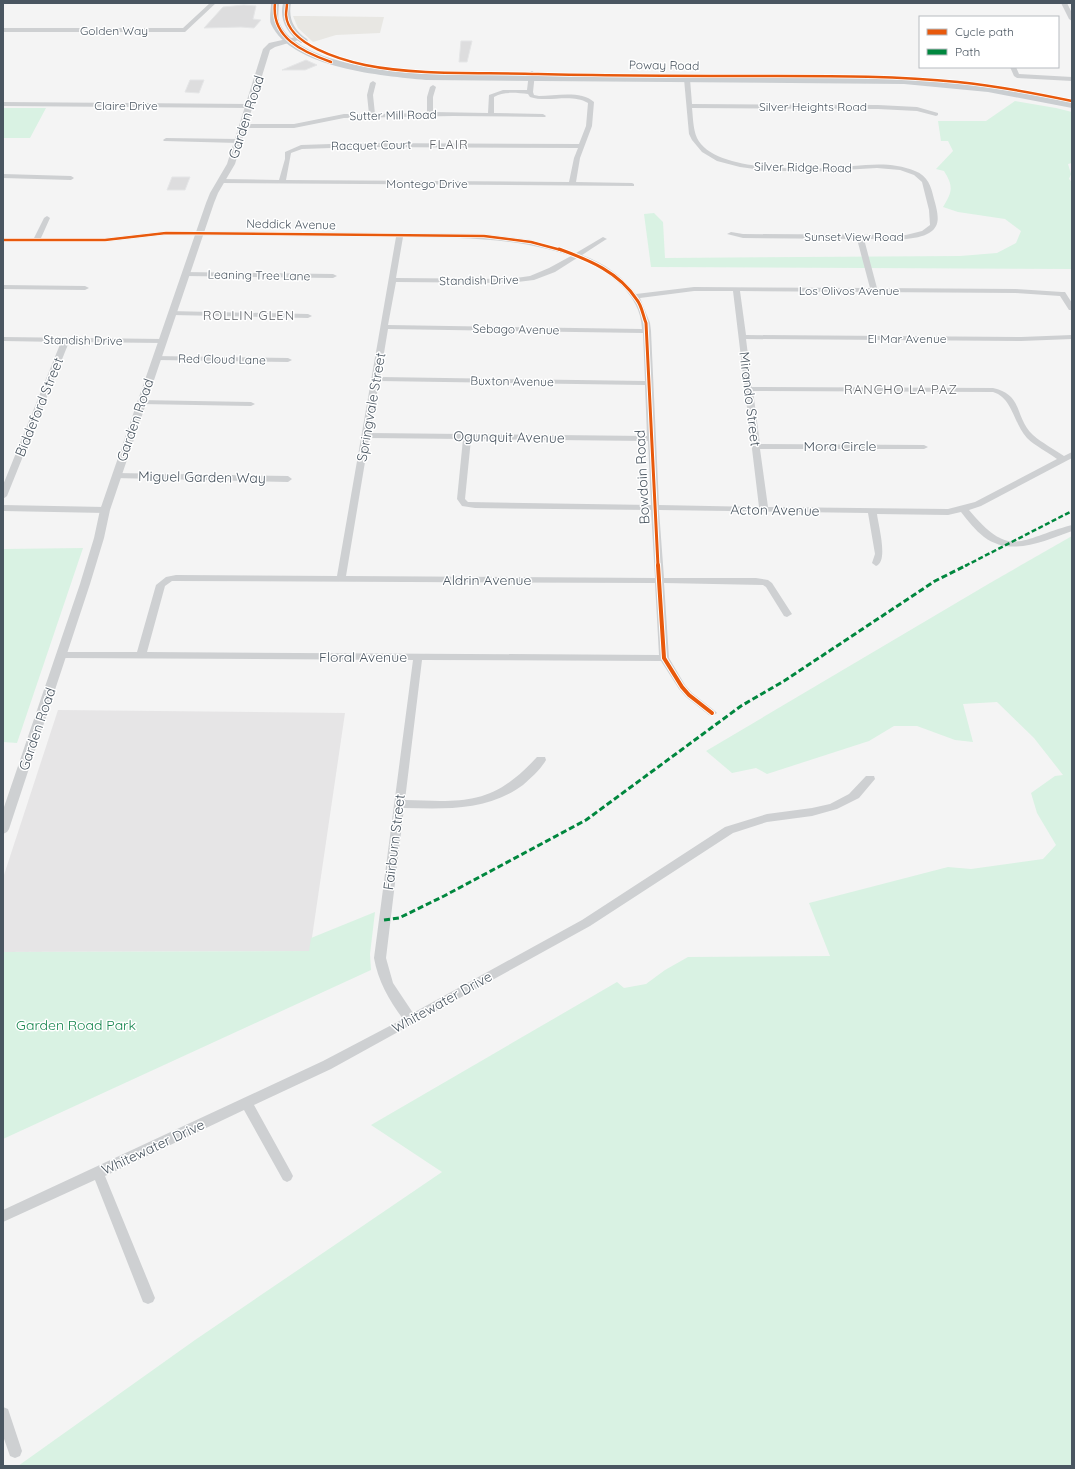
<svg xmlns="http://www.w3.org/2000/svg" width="1075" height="1469" font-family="Quicksand,sans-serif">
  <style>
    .commercial { fill: #e8e7e3 }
    .education { fill: #e6e5e6 }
    .green { fill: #d9f2e3 }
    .building { fill: #ddddde; stroke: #e5e6e7 }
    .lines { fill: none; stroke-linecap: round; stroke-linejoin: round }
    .minor { fill: #ced0d2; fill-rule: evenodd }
    .tertiary { fill: #ced0d2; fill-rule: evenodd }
    .primary { fill: #caced1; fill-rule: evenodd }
    .quiet-far1 { stroke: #00873e; stroke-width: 2.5; stroke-dasharray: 5 2.5; stroke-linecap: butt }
    .quiet { stroke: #00873e; stroke-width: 3; stroke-dasharray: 6 3; stroke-linecap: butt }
    .cycleway-far2-casing { stroke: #fff; stroke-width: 4 }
    .cycleway-far1-casing { stroke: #fff; stroke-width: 5 }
    .cycleway-casing { stroke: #fff; stroke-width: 6 }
    .cycleway-far2 { stroke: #e8590c; stroke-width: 2.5 }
    .cycleway-far1 { stroke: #e8590c; stroke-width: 3 }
    .cycleway { stroke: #e8590c; stroke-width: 4 }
    .labels { text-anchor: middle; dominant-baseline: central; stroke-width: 3; stroke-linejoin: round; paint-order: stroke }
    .far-street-label { font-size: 12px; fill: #4a5661; stroke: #fff }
    .far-neighbourhood-label { font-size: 13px; letter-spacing: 1px; fill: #5f6368; stroke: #fff }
    .street-label { font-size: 14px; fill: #4a5661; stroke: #fff }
    .park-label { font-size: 14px; fill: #17864f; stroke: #fff }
  </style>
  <rect width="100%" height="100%" fill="#f4f4f4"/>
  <path class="commercial" d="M293 16H307L384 17 380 33 336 35 313 42 298 28Z"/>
  <path class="education" d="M58 710 345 713 310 951 3 952V878Z"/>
  <path class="green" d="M1015 101 1056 108 1072 112V163L1068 164 1071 174 1069 179 1072 182V269L651 267 644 214 654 213 663 222 665 258 960 256 997 253 1016 243 1021 231 1005 219 958 212 943 207C952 192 954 187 944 171L936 169 953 151 948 141H941L938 121H986Z
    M3 108H46L30 138H3Z
    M1072 536V1466H18L195 1340 442 1172 371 1125 617 982 624 988 646 984 665 970 688 957 830 956 809 903 948 867 971 869 1043 859 1056 845 1037 813 1031 793 1055 776 1063 775 1034 738 997 702 963 704 973 742 955 740 917 726H894L869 741 767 774 756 768 732 773 706 751 990 583Z
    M83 548 17 743 3 742V549Z
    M375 912 370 954 371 970 3 1139V952L309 951 311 938Z"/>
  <path class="building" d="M244 5 256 6 253 19 261 20 254 28 241 27 204 28 223 7Z
    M461 41H472L467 62H459Z
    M306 60 317 65 305 70H282Z
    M190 80H204L199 93 185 92Z
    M172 177H190L185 190H167Z"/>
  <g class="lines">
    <path class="minor" d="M210 3H216L185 32H3V28H183Z
      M1061 3H1067L1072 13V21L1069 19Z
      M1010 67H1016L1019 74 1072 77V81L1017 78 1014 76Z
      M532 71 535 73 533 92 534 95 539 96C555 96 581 90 594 102L592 126 580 158 576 182 632 183 634 184V186L222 183 219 181 222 179 279 180 285 159V152L301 145 361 143 579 144 586 126 588 103C571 93 548 103 530 97L528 94C517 93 503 91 494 97V113L543 114 546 116 545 117 453 116 344 118 294 128H243L240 126 243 124H294L344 114H369L367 95 370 83 373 81 376 83 373 95 375 114 427 113V97L430 87 433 85 436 87 433 97V112L488 113 489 95 503 90H527L529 73ZM361 147 578 148 574 158 569 182 286 180 291 153 302 149Z
      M687 77 690 79 692 104 878 105 917 107 938 113V115L936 116 917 111 878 109 692 108C693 117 693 129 697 138 713 171 796 169 828 168 856 167 887 159 915 171 928 176 931 186 934 199 936 206 940 219 936 226 927 244 881 239 864 239L877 288 1016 289 1062 292H1065L1072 303V310H1069L1060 296 1016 293 740 291 746 335 1021 337 1072 335V339L1021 341 746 339 752 387 993 388C1024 395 1014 417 1033 435 1042 443 1054 449 1064 456L1072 452V458L981 506 969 510C1011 560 1019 539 1072 525V531C1044 541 1011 557 984 537 975 530 968 521 961 512L948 515 877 514C878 524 889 562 876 566L872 563 875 554 868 513 659 510 664 578H756L768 580 772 583 792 614 787 617 784 616 766 587 763 585 664 583 669 658 685 685 692 693 715 711 717 713 712 716 709 715 686 697 679 689 661 661 422 660 405 800C466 802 493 805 537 757H545L546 760C541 769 531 778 523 785 488 811 446 809 404 808L386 958 393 983 413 1013 582 920 725 827 767 814 812 808 830 804 849 794 866 776H874L875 779 859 798 837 809 812 816 767 822 733 833 590 926 331 1069 254 1105 291 1172 293 1176 291 1180 287 1182 283 1180 244 1110 105 1176 155 1298 153 1302 148 1304 143 1302 95 1180 3 1222V1210L323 1061 403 1019C389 1000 378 981 374 958L413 660 62 658 57 655 62 652H137L156 585 166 577 176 575 337 576 396 237 166 235 105 242H3V238H34L44 218 47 216 50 218 41 238H105L166 231 484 234 531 240 576 253 603 237 607 239 605 240 582 255C604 263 622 276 636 294L694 287 870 288 857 239 743 238 727 234 731 232 743 234 906 235 922 231 930 225 929 210 922 182 914 175 900 170 877 168 808 172 762 170 740 167 717 161 702 152 692 140 689 134 684 79ZM403 237C461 238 515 237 571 256L549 268 530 276 509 279 396 278ZM577 258C607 270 641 293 642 329L388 325 396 282 509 283 534 280 555 272ZM694 291H733L759 507 659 505 651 331 650 323 640 298ZM388 329 643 333 645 381 380 377ZM379 381 645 385 647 436 370 433ZM753 391 993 392C1013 398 1013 423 1027 438 1035 446 1048 452 1057 459L975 502 948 509 768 507 760 449H924L928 447 924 445 760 444ZM369 438 463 439 457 499 462 506 475 508 651 510 655 578 346 576ZM471 439 648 441 651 505 468 502 465 499ZM172 581 655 583 659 655 147 652 165 586Z
      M3 102 250 104 253 106 250 108 3 106Z
      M166 138 238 139 241 141 238 143 164 141 163 140Z
      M3 174 71 176 74 178 71 180 3 178Z
      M183 272 333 274 337 276 333 278 186 276H183Z
      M3 285 85 286 89 288 85 290 3 289Z
      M169 311 308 314 312 316 308 318 172 315H169Z
      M3 337 163 339 167 341 163 343 69 342 7 496 3 499V485L61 342 3 341Z
      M154 356 288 358 292 360 288 362 157 360H154Z
      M138 400 251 402 255 404 251 406 141 404 137 402Z
      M117 473 288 476 292 479 288 482 114 478 113 476Z
      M3 505 105 507 109 510 105 513 3 511Z
      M3 1407 8 1409 22 1451 20 1456 15 1458 10 1456 3 1436Z"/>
    <path class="tertiary" d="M300 36 304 38 302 39 275 47 270 50 235 164 218 193 214 203 110 510 104 538 90 584 9 829 7 832 3 834V810L80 584 94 538 100 510 206 203 210 193 227 164 263 49 269 43Z"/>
    <path class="primary" d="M271 3H279C279 9 277 19 280 24 299 63 387 71 426 74L904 78C961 82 1017 89 1072 102V108L988 92 904 84 426 80C383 76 291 68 271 24 269 19 271 9 271 3Z
      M283 3H291C288 19 294 30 307 39L308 41 307 43H301C287 33 279 20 283 3Z"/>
    <path class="quiet-far1" d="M965 566 1072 511"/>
    <path class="quiet" d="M384 920 399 918 444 896 586 820 741 706 784 681 935 581 967 565"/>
    <defs>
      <path id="cycleway-far2" d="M275 3C271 38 303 52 331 62
        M287 3C287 7 286 11 286 15 288 45 342 60 365 65 419 76 483 72 538 74 618 76 697 76 777 76 838 76 898 76 958 82 997 86 1034 93 1072 101
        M3 240H105L166 233 484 236 531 242 561 250"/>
      <path id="cycleway-far1" d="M559 249C589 260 619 272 637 300 642 306 643 316 646 323L658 566"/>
      <path id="cycleway" d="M658 565 664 658 682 687 689 695 712 713"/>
    </defs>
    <use href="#cycleway-far2" class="cycleway-far2-casing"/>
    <use href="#cycleway-far1" class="cycleway-far1-casing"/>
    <use href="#cycleway" class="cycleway-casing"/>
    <use href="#cycleway-far2" class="cycleway-far2"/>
    <use href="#cycleway-far1" class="cycleway-far1"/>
    <use href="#cycleway" class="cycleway"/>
  </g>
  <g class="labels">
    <g class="far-street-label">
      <text x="114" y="30">Golden Way</text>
      <text transform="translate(664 65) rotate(1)">Poway Road</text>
      <text x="126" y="105">Claire Drive</text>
      <text x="813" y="106">Silver Heights Road</text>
      <text transform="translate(393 115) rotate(-1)">Sutter Mill Road</text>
      <text transform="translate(371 145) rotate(-1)">Racquet Court</text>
      <text transform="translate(803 167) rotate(1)">Silver Ridge Road</text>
      <text x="427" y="183">Montego Drive</text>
      <text transform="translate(291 224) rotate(1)">Neddick Avenue</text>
      <text x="854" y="236">Sunset View Road</text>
      <text transform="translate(259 275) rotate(1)">Leaning Tree Lane</text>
      <text transform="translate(479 280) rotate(-1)">Standish Drive</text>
      <text x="849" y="290">Los Olivos Avenue</text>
      <text transform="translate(516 329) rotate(1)">Sebago Avenue</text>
      <text x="907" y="338">El Mar Avenue</text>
      <text transform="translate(83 340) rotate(1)">Standish Drive</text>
      <text transform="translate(222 359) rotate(1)">Red Cloud Lane</text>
      <text transform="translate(512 381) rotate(1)">Buxton Avenue</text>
    </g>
    <g class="far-neighbourhood-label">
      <text x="449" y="144">FLAIR</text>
      <text x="249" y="315">ROLLIN GLEN</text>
      <text x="901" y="389">RANCHO LA PAZ</text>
    </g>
    <g class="street-label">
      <text transform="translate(246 117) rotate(-72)">Garden Road</text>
      <text transform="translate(750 399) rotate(83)">Mirando Street</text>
      <text transform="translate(39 407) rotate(-68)">Biddeford Street</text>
      <text transform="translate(371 407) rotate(-80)">Springvale Street</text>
      <text transform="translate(135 420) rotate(-71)">Garden Road</text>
      <text transform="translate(509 437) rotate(1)">Ogunquit Avenue</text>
      <text x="840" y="446">Mora Circle</text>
      <text transform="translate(202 477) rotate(1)">Miguel Garden Way</text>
      <text transform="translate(642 477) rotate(-93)">Bowdoin Road</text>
      <text transform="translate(775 510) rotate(1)">Acton Avenue</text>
      <text x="487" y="580">Aldrin Avenue</text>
      <text x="363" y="657">Floral Avenue</text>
      <text transform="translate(37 729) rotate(-71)">Garden Road</text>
      <text transform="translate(394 842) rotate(-83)">Fairburn Street</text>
      <text transform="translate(442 1002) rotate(-29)">Whitewater Drive</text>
      <text transform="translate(153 1147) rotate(-25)">Whitewater Drive</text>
    </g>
    <g class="park-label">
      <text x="76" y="1025">Garden Road Park</text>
    </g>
  </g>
  <rect width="1075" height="1469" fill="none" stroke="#4a5661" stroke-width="8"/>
  <rect x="919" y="16" width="140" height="52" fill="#ffffff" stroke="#b7bbc0"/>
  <rect x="927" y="29" width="20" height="6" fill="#e8590c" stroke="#b7bbc0"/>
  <text x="955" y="36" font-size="12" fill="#4a5661">Cycle path</text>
  <rect x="927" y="49" width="20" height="6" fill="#00873e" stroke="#b7bbc0"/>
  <text x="955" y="56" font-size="12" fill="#4a5661">Path</text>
</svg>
